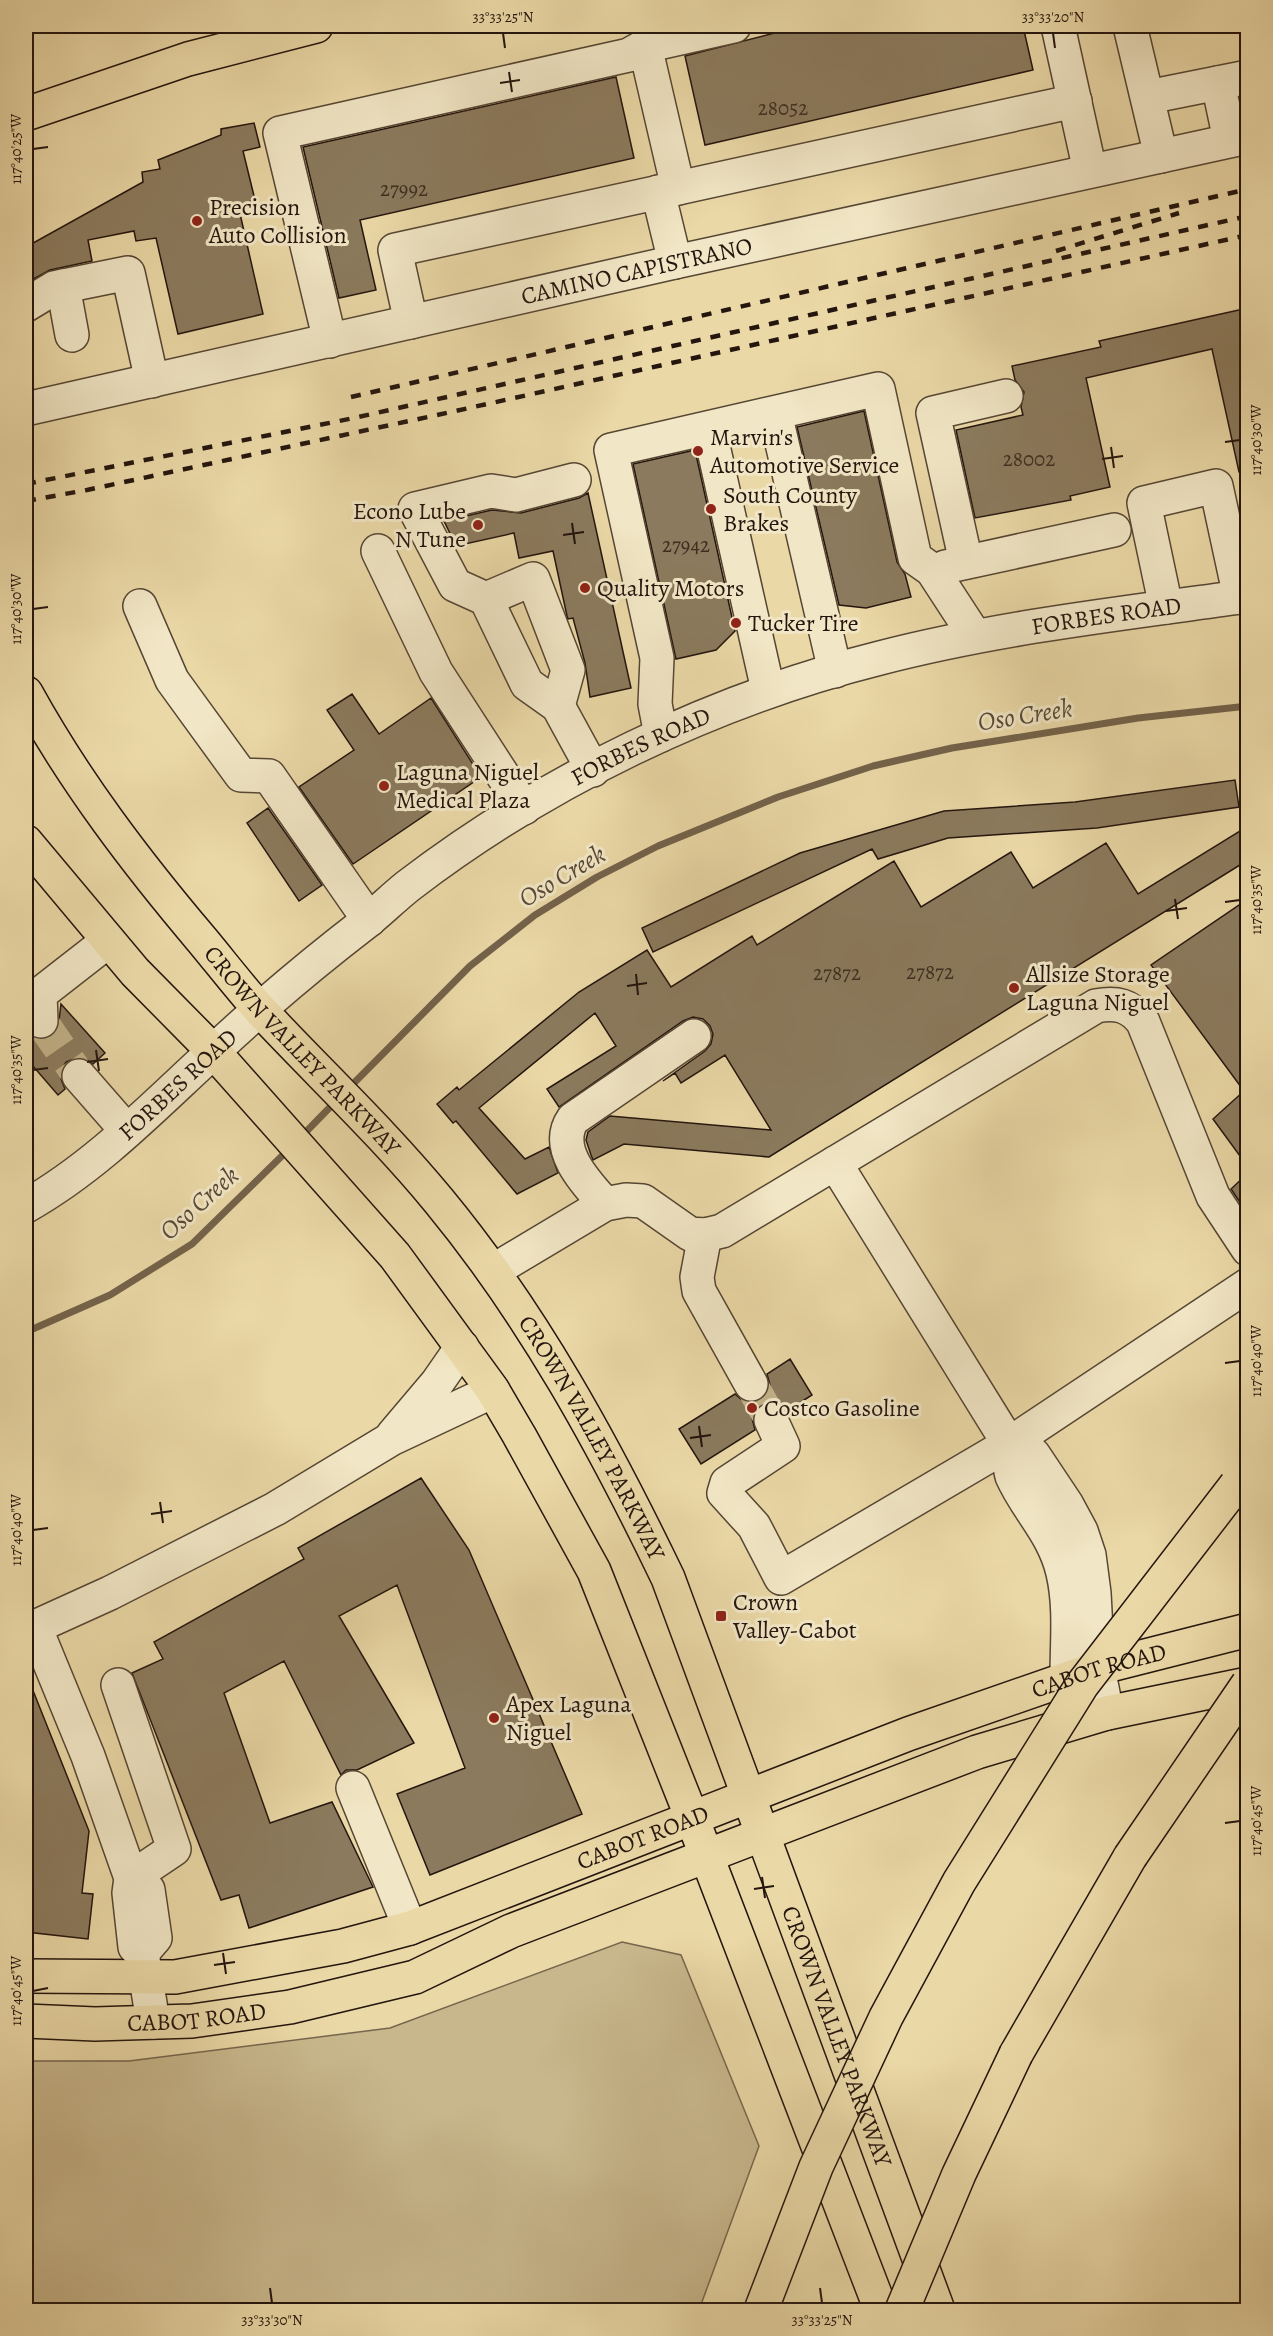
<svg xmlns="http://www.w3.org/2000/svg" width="1273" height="2336" font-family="Alegreya,serif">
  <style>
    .green { fill: #c8b78c; stroke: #76664d; stroke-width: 1.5 }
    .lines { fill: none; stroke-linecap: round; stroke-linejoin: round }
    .stream { stroke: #73624a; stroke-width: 7 }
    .building { fill: #8b7a5d; stroke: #24150e; stroke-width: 1.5 }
    .minor-tunnel { stroke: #c2b188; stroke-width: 33; stroke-dasharray: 33 16; stroke-linecap: butt }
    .minor-casing { stroke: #564634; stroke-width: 36 }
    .major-casing { stroke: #24150e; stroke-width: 36 }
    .highway-casing { stroke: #24150e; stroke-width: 36 }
    .minor { stroke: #f1e6c5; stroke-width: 33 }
    .major { stroke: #ead8a6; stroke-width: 33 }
    .highway { stroke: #ead8a6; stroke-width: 33 }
    .rail { stroke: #24150e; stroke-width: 4.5; stroke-dasharray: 10 10; stroke-linecap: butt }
    .highway-bridge-casing { stroke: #24150e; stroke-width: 36; stroke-linecap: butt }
    .highway-bridge { stroke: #ead8a6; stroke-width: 33 }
    .ticks { fill: none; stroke: #24150e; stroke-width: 2 }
    .poi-dot { fill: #8f2418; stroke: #f1e6c5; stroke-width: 2 }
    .labels { text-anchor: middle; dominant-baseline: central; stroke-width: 6; stroke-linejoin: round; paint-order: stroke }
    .number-label { font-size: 21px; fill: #3e2e22 }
    .poi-label { font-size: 24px; fill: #24150e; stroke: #f1e6c5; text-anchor: start }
    .street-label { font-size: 24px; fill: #24150e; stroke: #f1e6c5 }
    .water-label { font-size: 26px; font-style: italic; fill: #584936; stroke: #f1e6c5 }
    .neatline { fill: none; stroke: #24150e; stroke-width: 2 }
    .ticks-label { font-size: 15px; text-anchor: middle; fill: #24150e }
  </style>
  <rect width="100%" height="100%" fill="#ead8a6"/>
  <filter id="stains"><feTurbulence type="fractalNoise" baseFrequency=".00333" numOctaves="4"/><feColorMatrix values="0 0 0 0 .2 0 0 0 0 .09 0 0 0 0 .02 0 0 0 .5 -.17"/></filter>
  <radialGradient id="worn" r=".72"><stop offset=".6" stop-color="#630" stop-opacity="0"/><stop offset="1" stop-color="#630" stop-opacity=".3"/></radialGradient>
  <path class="green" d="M622 1942 681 1955 759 2146 699 2310H26V2061H129L390 2028Z"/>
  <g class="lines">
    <path class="stream" d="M347 1090 470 966 535 915 597 877 658 846 778 797 873 766 952 748 1138 718 1248 706
      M301 1137 335 1102
      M26 1332 110 1295 192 1244 289 1149"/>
  </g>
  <path class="building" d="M802 26H1023L1033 70 705 145 685 56Z
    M616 77 634 158 360 220 376 290 339 298 303 147Z
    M254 123 260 147 243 151 255 200 238 205 263 314 178 334 156 238 136 241 134 231 88 240 92 261 50 270 26 283V247L143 182 142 172 160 169 158 160 221 135V129Z
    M1248 308V471L1239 472 1212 349 1086 378 1110 487 1070 496 1071 500 975 518 956 430 1023 415 1021 407 1024 392 1015 380 1012 366 1101 347 1099 341Z
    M864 411 897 562 905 574 911 597 866 608 839 605 797 427Z
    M695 450 735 631 716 650 676 659 633 464Z
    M588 493 631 688 590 697 585 663 573 618 568 619 567 616 553 551 519 558 514 533 456 546 444 521 492 510 521 513 579 498Z
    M352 694 379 734 431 698 481 777 353 864 299 787 354 750 327 710Z
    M1235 780 1239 807 1097 828 948 838 878 859 872 849 653 952 642 928 800 853 944 811 1075 802Z
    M268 808 322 885 299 901 247 823Z
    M1248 826V860L769 1157 624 1144 593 1160 591 1155 586 1140 588 1132 610 1116 771 1130 725 1055 681 1083 675 1073 663 1081 705 1051 711 1044 713 1034 710 1026 703 1019 693 1017 683 1021 559 1107 547 1089 616 1046 595 1013 479 1108 525 1159 549 1147 558 1173 517 1194 456 1121 453 1123 437 1104 457 1087 459 1090 579 992 647 950 671 987 752 936 757 945 894 861 921 907 1011 852 1033 888 1106 843 1138 894Z
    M1248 899V1167L1213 1119 1244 1091 1151 965Z
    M61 1004 105 1053 93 1064 86 1059 76 1058 66 1062 61 1071V1079L65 1089 58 1095 26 1058V1035L28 1033 41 1040 51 1036 58 1029Z
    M1248 1173V1214L1231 1189Z
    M790 1359 812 1395 787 1411 773 1401 763 1403 756 1409 752 1418 755 1430 701 1464 679 1429 735 1394 742 1400 750 1403 761 1400 767 1393 770 1385 767 1374Z
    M421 1478 469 1550 582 1814 430 1875 397 1794 465 1768 397 1585 339 1616 414 1743 357 1770H346L341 1775 284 1661 224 1693 270 1823 332 1802 373 1887 249 1928 239 1895 221 1900 132 1673 163 1659 154 1642 304 1559 298 1548Z
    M26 1673 89 1831 82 1893 93 1894 88 1939 26 1932Z"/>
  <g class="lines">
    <path class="minor-tunnel" d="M41 1021 79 1076
      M751 1384 771 1420"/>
    <defs>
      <g id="minor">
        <path d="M1058 26 1090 171"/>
        <path d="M1130 26 1161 156"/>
        <path d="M645 46 678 188"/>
        <path d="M1218 83 1230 140"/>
        <path d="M1148 97 1248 77"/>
        <path d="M658 192 675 262"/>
        <path d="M63 286 72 335"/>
        <path d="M26 305 54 288 128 273 152 381"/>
        <path d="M411 322 395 250 1075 101"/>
        <path d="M330 341 280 133 629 55 645 46 734 26"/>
        <path id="s1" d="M26 409 675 262 1248 137"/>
        <path d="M775 413 835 671"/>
        <path d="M709 428 768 690"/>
        <path d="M574 480 516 495 491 491 415 509 455 585 486 599 527 684 558 706 593 770"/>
        <path d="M378 551 436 672 524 808"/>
        <path d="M966 562 933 413 1006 396"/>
        <path d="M945 567 1114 530"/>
        <path d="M486 599 533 579 568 670 558 706"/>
        <path d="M140 606 172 680 241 775 269 776 369 920"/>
        <path d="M1166 607 1144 503 1216 486 1240 597"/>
        <path d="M661 735 655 704 657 658 611 450 878 389 915 558 932 570 975 636"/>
        <path d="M41 1021 40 994 108 941"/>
        <path d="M79 1076 127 1131"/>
        <path d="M835 1163 1009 1444C1010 1454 1009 1467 1012 1476 1027 1510 1054 1533 1063 1573 1073 1616 1064 1663 1068 1707"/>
        <path d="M605 1204C585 1182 553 1148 573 1119L694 1036"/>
        <path id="s2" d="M26 1206C97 1166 155 1105 215 1050 263 1005 313 963 365 923 380 911 393 898 408 886 545 781 712 700 880 658 1000 627 1125 613 1248 596"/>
        <path d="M705 1235 697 1277 699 1291 751 1384"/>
        <path d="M493 1271 605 1204 626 1200 643 1201 690 1234 705 1235 722 1231 1096 1006C1116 1002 1130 1005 1143 1022L1213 1196 1248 1249"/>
        <path d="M771 1420 783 1446 727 1483 724 1493 754 1526 781 1578 1009 1444 1248 1285"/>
        <path d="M393 1435 437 1383 462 1347"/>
        <path d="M1009 1444 1033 1454 1067 1505 1081 1531 1089 1555 1094 1593 1098 1668 1107 1713"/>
        <path d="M35 1627 88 1756 131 1878 129 1893 135 1947 142 1953 155 1938 148 1890 131 1878"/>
        <path d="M26 1628 35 1627 110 1593 275 1509 391 1439 493 1391"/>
        <path d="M118 1685 174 1849 131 1878"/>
        <path d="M353 1788 410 1928"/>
        <path d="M142 1953 153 2022"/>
      </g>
      <g id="major">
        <path id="s3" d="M26 693C75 782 136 862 202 940 222 964 241 989 262 1012 321 1075 384 1134 439 1201 533 1315 604 1445 668 1578L938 2310"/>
        <path d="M26 842 135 972 213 1051 395 1256 492 1389 519 1435 594 1571 692 1818 881 2310"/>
        <path id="s4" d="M26 1976 175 1977 343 1946 410 1928 908 1734 1098 1668 1248 1630"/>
        <path id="s5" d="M26 2021 95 2024 192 2021 290 2007 415 1977 511 1931 977 1752 1107 1713 1248 1684"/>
      </g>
      <path id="highway" d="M26 114 188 59 316 26
        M1016 2054 1130 1857"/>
    </defs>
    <use href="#minor" class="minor-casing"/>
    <use href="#major" class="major-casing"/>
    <use href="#highway" class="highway-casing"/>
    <use href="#minor" class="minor"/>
    <use href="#major" class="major"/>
    <use href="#highway" class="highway"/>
    <path class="rail" d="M1056 251 1179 213
      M351 397 1248 189
      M26 484 354 418 1248 216
      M26 501 87 490 451 412 1248 235"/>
    <defs>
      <path id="highway-bridge" d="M1130 1857 1248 1684
        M761 2310 816 2167 886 2017 959 1882 1082 1685 1236 1485
        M902 2310 959 2174 1016 2054"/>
    </defs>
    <use href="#highway-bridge" class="highway-bridge-casing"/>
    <use href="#highway-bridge" class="highway-bridge"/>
  </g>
  <path class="ticks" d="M503 33 505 48M1053 33 1055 48M509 72 512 92M500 83 520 80M33 149 48 147M1225 442 1240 440M1111 447 1114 468M1102 459 1123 456M572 523 575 544M563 535 584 532M33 609 48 607M1175 899 1178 919M1225 902 1240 900M1166 911 1187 908M636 974 638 995M627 986 647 983M96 1050 99 1071M87 1062 108 1059M33 1070 48 1068M1225 1363 1240 1361M699 1426 702 1447M690 1438 711 1435M160 1502 163 1523M151 1514 172 1511M33 1530 48 1528M1225 1823 1240 1821M762 1877 765 1898M754 1889 774 1886M223 1953 226 1974M214 1965 235 1962M33 1991 48 1988M270 2288 272 2303M820 2288 822 2303"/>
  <g class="poi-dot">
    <circle cx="197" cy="221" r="6"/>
    <circle cx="698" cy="451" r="6"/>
    <circle cx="711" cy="509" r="6"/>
    <circle cx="478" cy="525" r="6"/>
    <circle cx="585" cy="588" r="6"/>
    <circle cx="736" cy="623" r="6"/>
    <circle cx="384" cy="786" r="6"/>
    <circle cx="1014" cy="988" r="6"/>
    <circle cx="752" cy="1408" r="6"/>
    <rect x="715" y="1610" width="12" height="12" rx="3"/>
    <circle cx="494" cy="1718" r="6"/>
  </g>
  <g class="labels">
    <g class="number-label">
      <text x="783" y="108">28052</text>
      <text x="404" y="189">27992</text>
      <text x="1029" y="459">28002</text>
      <text x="686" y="545">27942</text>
      <text x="930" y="972">27872</text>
      <text x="837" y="973">27872</text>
    </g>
    <g class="poi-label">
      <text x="209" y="207">Precision<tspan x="209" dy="28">Auto Collision</tspan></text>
      <text x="710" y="437">Marvin's<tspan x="710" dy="28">Automotive Service</tspan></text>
      <text x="723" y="495">South County<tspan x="723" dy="28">Brakes</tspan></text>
      <text x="466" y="511" text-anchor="end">Econo Lube<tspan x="466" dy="28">N Tune</tspan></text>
      <text x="597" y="588">Quality Motors</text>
      <text x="748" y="623">Tucker Tire</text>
      <text x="396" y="772">Laguna Niguel<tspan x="396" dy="28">Medical Plaza</tspan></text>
      <text x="1026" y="974">Allsize Storage<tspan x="1026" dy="28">Laguna Niguel</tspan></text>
      <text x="764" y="1408">Costco Gasoline</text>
      <text x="733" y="1602">Crown<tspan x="733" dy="28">Valley-Cabot</tspan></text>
      <text x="506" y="1704">Apex Laguna<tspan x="506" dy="28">Niguel</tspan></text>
    </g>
    <g class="street-label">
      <text stroke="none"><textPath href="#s1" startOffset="626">CAMINO CAPISTRANO</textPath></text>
      <text stroke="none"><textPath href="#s2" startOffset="1257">FORBES ROAD</textPath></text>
      <text stroke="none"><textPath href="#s2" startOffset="771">FORBES ROAD</textPath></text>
      <text stroke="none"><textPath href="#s3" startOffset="453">CROWN VALLEY PARKWAY</textPath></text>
      <text stroke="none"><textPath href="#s2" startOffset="195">FORBES ROAD</textPath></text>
      <text stroke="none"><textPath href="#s3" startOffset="939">CROWN VALLEY PARKWAY</textPath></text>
      <text stroke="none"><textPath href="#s4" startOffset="1125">CABOT ROAD</textPath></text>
      <text stroke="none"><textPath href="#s4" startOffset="639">CABOT ROAD</textPath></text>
      <text stroke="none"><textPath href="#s5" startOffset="171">CABOT ROAD</textPath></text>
      <text stroke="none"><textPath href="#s3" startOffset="1587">CROWN VALLEY PARKWAY</textPath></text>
    </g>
    <g class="water-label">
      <text transform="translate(1025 715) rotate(-9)">Oso Creek</text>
      <text transform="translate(562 876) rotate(-31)">Oso Creek</text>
      <text transform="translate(199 1203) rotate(-42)">Oso Creek</text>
    </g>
  </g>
  <rect width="1273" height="2336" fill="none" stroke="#ead8a6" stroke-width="66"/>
  <rect x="33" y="33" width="1207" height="2270" class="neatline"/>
  <g class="ticks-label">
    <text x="503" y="22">33°33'25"N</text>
    <text x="1053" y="22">33°33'20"N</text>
    <text transform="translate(16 149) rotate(-90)" y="5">117°40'25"W</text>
    <text transform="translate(1256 440) rotate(-90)" y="5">117°40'30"W</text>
    <text transform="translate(16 609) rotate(-90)" y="5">117°40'30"W</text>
    <text transform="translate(1256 900) rotate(-90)" y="5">117°40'35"W</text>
    <text transform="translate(16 1070) rotate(-90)" y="5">117°40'35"W</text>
    <text transform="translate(1256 1361) rotate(-90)" y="5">117°40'40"W</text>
    <text transform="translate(16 1530) rotate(-90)" y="5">117°40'40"W</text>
    <text transform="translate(1256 1821) rotate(-90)" y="5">117°40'45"W</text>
    <text transform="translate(16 1991) rotate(-90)" y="5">117°40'45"W</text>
    <text x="272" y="2325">33°33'30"N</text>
    <text x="822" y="2325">33°33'25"N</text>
  </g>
  <rect width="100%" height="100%" filter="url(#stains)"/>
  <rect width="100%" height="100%" fill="url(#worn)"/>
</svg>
